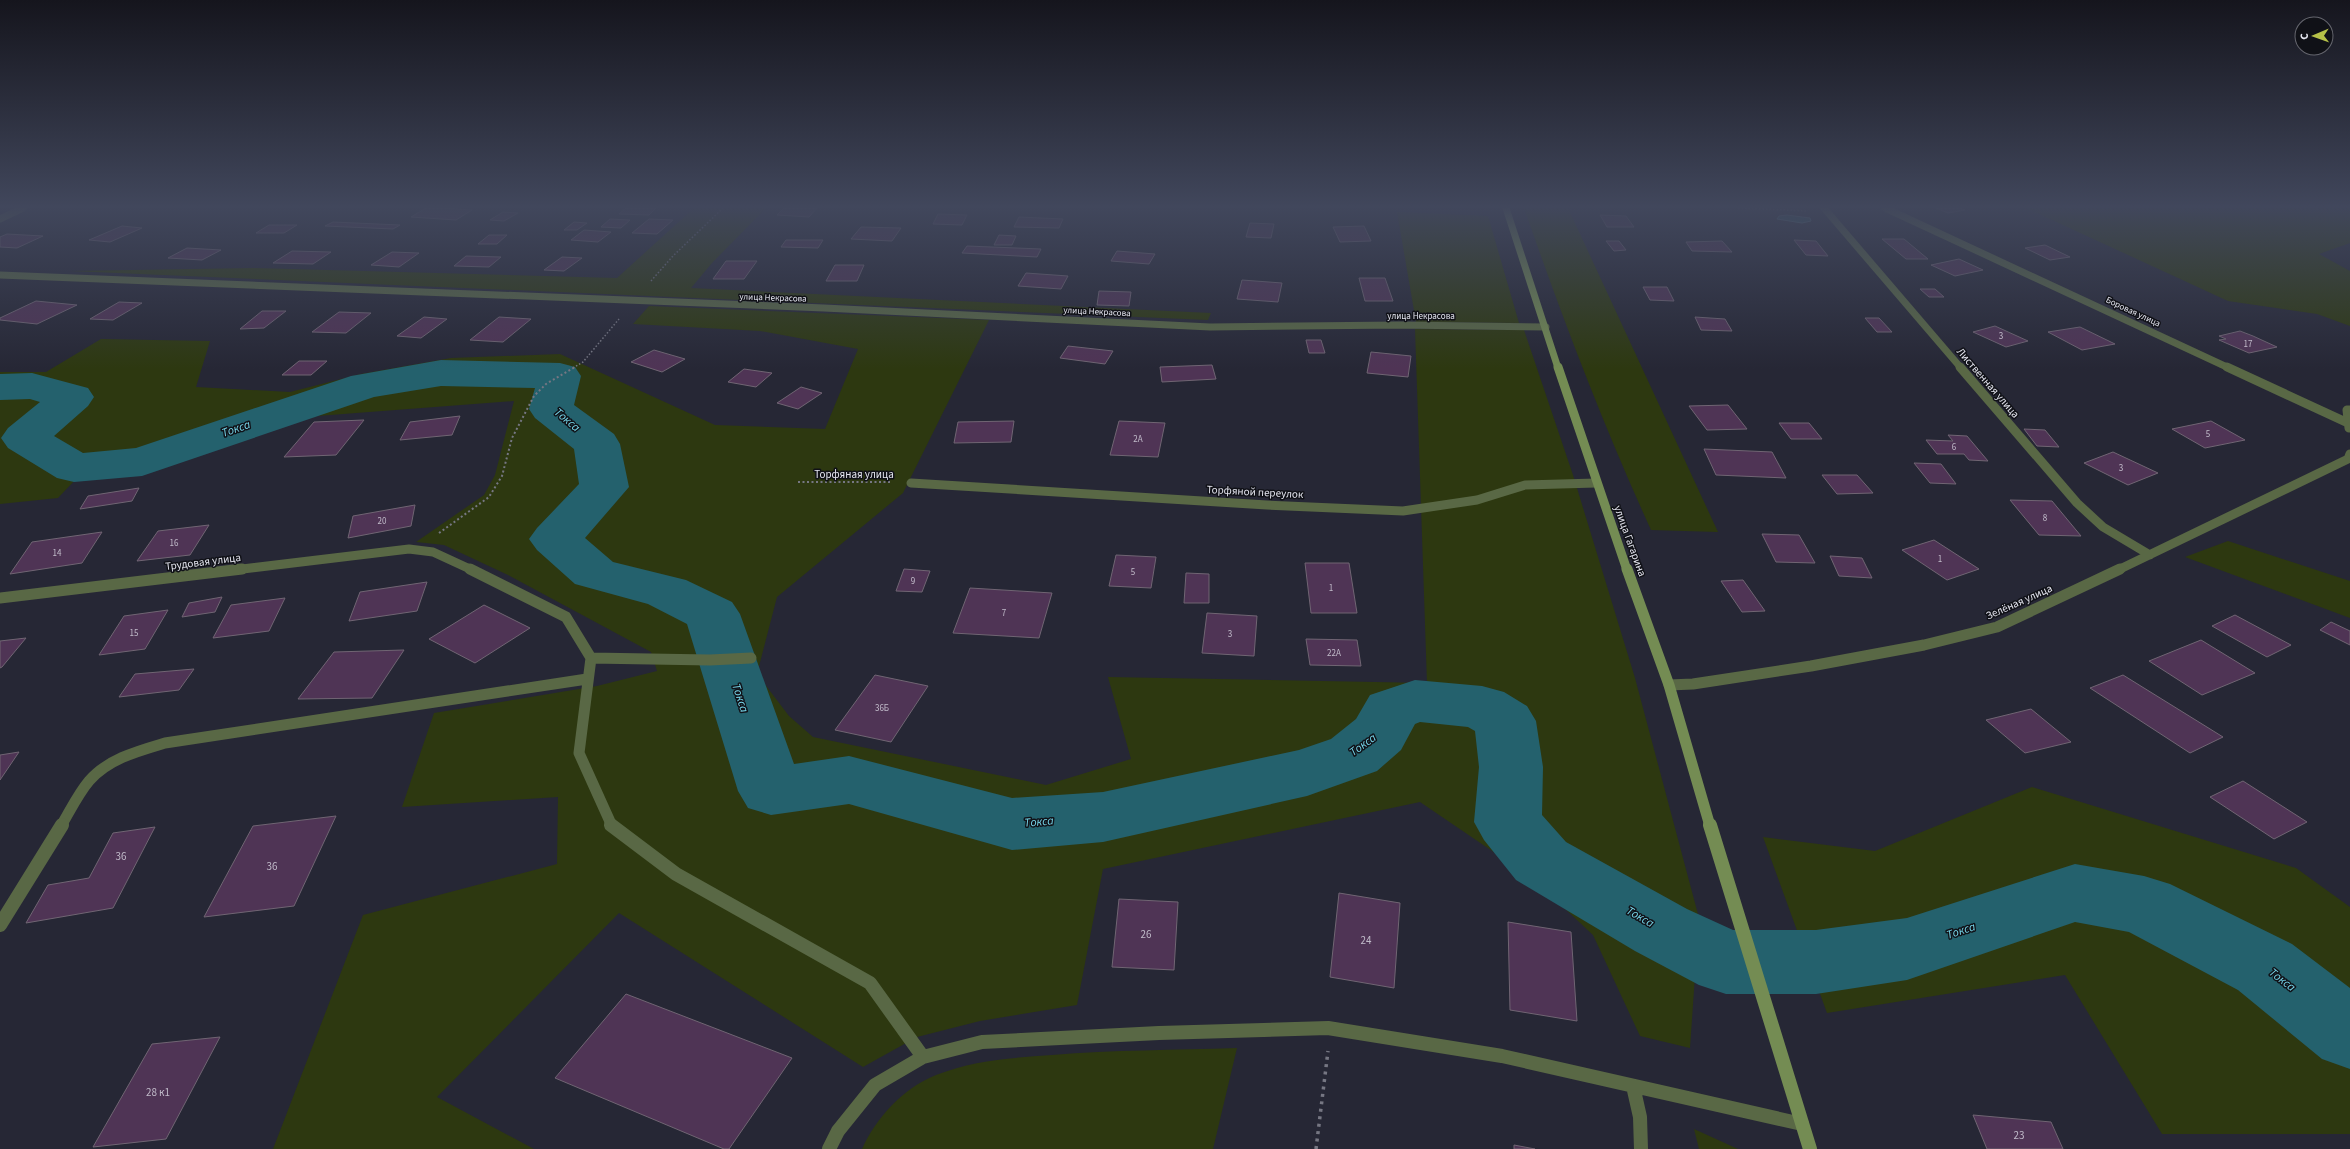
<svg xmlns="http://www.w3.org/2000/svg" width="2350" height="1149" font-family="'Source Sans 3',sans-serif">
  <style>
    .green { fill: #2d3810 }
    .water { fill: #24616d; stroke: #5e8994 }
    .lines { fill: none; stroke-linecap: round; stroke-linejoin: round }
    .river { fill: #24616d; fill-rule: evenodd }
    .building { fill: #4f3455; stroke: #706573 }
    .path-far2 { stroke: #767783; stroke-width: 1.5; stroke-dasharray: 1.5 2; stroke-linecap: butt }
    .path-far1 { stroke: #767783; stroke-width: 2; stroke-dasharray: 2 2.5; stroke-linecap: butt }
    .path { stroke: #767783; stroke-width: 3.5; stroke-dasharray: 3 4.5; stroke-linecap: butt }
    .lane-far3 { stroke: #596845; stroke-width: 7 }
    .lane-far2 { stroke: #596845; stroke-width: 9 }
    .lane-far1 { stroke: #596845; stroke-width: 11 }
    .lane { stroke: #596845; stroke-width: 14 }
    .street-far2 { stroke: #596845; stroke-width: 7 }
    .street-far1 { stroke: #596845; stroke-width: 9 }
    .street { stroke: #596845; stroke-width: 11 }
    .secondary-far3 { stroke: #748c53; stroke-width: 7 }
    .secondary-far2 { stroke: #748c53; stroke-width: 9 }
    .secondary-far1 { stroke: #748c53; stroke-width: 11 }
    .secondary { stroke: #748c53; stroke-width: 14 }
    .labels { text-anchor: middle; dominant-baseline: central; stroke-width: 3; stroke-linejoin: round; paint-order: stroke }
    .far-street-label { font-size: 9px; fill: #e5e6f0; stroke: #101117 }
    .number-label { font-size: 9px; fill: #c0bac9 }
    .street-label { font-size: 11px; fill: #e5e6f0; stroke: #101117 }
    .near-number-label { font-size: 11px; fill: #c0bac9 }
    .water-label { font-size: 12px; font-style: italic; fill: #77d7eb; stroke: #101117 }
  </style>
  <rect width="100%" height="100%" fill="#262735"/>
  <path class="green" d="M694 208H766L712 263 691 288 1211 313 1208 320 70 271 254 268 617 278Z
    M1524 208H1568L1718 532 1651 530C1603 425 1562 317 1524 208Z
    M2026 208H2350V243L2319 254 2350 271V326L2317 314 2228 301Z
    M1397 212 1488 216 1519 323 1416 322Z
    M649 306 989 320 903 493 777 597 757 674 789 716 813 737 1046 785 1131 759 1108 677 1427 683 1415 329 1524 330 1573 475 1635 678 1699 918 1690 1048 1640 1036 1593 935 1532 878 1420 802 1103 869 1077 1005 980 1021 917 1037 863 1067 619 913 437 1097 534 1149H273L363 915 557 864 558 797 402 807 434 713 597 686 657 671 651 652 508 575 444 545 416 542 484 495 495 475 514 401 317 416 151 467 78 477 58 498 0 504V372H46L101 339 210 341 196 387 290 392 361 374 451 358 560 354 715 425 825 429 858 349 760 331 633 324Z
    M2228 541 2350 581V618L2185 557Z
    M2032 787 2296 868 2350 907V1134H2162L2065 975 1827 1013 1763 837 1875 851Z
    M1237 1048 1213 1149H862C876 1118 903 1088 936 1075 974 1060 1011 1058 1052 1055 1113 1050 1175 1050 1237 1048Z
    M1694 1129 1738 1149H1699Z"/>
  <path class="water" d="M1787 215 1810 218 1811 221 1802 223 1777 219 1779 216Z"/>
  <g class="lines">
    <path class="river" d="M441 360 560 363 575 367 581 376 574 405 614 434 620 444 629 487 585 538 613 562 686 580 732 602 740 614 794 764 849 756 1012 798 1103 792 1299 750 1331 739 1356 719 1370 695 1415 680 1482 686 1504 692 1527 706 1536 721 1543 767 1542 815 1566 842 1687 909 1733 930H1816L1907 918 2075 864 2144 876 2170 884 2292 944 2350 988V1069L2322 1059 2238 990 2129 932 2075 922 1907 980 1816 994H1726L1699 985 1635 951 1516 880 1484 840 1474 822 1479 767 1475 731 1468 727 1420 722 1415 724 1401 750 1377 771 1307 796 1103 842 1012 850 849 804 771 815 748 808 738 791 687 624 648 604 575 584 537 550 529 539 537 528 579 484 574 449 535 418 529 409 535 388 441 386 374 397 142 476 74 482 57 478 8 448 1 438 8 428 40 402 30 399 0 400V374L32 373 88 388 94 397 88 406 54 436 83 453 136 448 351 376Z"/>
  </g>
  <path class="building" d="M426 208H442L472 210 456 220 411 217Z
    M626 208H656L649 215 619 214Z
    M784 208H817L809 217 777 215Z
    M1936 208H1960L1965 210 1948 213Z
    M503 212 518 213 504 221 490 220Z
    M938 214 967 215 962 225 933 224Z
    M1600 215 1626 216 1634 227H1607Z
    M1019 217 1063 219 1059 228 1014 227Z
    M610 219 630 220 621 228 601 227Z
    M649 219 673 220 657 234 632 233Z
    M333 222 400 225 393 229 325 226Z
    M574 222 587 223 577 230H564Z
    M1250 223 1274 224 1271 238 1246 237Z
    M269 225H297L284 233H256Z
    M122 226 142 228 110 242 89 240Z
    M1364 226 1371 241 1340 242 1333 227Z
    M861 227 901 228 892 241 851 239Z
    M584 230 611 232 598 242 571 240Z
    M7 234 43 236 17 248 0 247V237Z
    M489 235H507L497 244H478Z
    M999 235 1016 236 1012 245H994Z
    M1882 239H1904L1928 259H1906Z
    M786 240H823L818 248 781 247Z
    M1794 240 1816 241 1828 256 1806 255Z
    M1606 241H1619L1626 250 1614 251Z
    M1722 241 1732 252 1692 251 1686 242Z
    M2045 245 2070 257 2050 260 2025 248Z
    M967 246 1041 249 1037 257 962 253Z
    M187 248 221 250 202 260 168 258Z
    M292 251 331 252 313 264 273 263Z
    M1117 251 1155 254 1149 264 1111 261Z
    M392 252 419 253 399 267 371 265Z
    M466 256 501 257 489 267 454 266Z
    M562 257 582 258 564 271 544 270Z
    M1959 259 1983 270 1955 276 1931 265Z
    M726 261H757L744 279H713Z
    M835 265H864L857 281H826Z
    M1026 273 1068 276 1061 289 1018 286Z
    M1359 278H1385L1393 301H1365Z
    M1242 280 1282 283 1278 302 1237 299Z
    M1643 287H1667L1674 301 1650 300Z
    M1920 289H1935L1944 297H1929Z
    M1099 291 1131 292 1129 306 1097 305Z
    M36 301 77 305 37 324 0 320V318Z
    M119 302 142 303 113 320 90 319Z
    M262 311H286L264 328 240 329Z
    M339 312 371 313 346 333 312 332Z
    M424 317 447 319 421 338 397 336Z
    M499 317 531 319 503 342 470 340Z
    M1695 317 1725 319 1732 331 1701 330Z
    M1865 318H1879L1892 332H1877Z
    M1995 326 2028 341 2006 347 1973 332Z
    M2080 327 2115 344 2082 350 2048 332Z
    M2240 331 2253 336 2277 347 2249 353 2219 340 2226 339 2219 336Z
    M1306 340H1321L1325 353H1309Z
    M1068 346 1113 351 1105 364 1060 358Z
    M654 350 685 359 662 372 631 362Z
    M1371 352 1411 356 1408 377 1367 373Z
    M299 361H327L311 375H282Z
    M1212 365 1216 379 1162 382 1160 367Z
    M744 369 772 373 756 387 728 382Z
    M801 387 822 393 798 409 777 403Z
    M1728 405 1747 429 1707 430 1689 406Z
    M460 416 452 435 400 440 410 422Z
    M364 420 336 455 284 457 314 422Z
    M1014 421 1011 442 954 443 958 422Z
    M1119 421 1165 423 1158 457 1110 455Z
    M2211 421 2245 440 2205 448 2172 429Z
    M1779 423H1809L1822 439H1791Z
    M2024 429 2045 430 2059 447 2037 446Z
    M1948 435 1967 436 1988 461 1969 460 1964 454H1937L1926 440 1953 441Z
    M1704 449 1772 452 1786 478 1716 475Z
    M2113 452 2158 473 2128 485 2084 463Z
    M1914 463 1941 464 1956 484 1930 483Z
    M1822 475H1857L1873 493 1837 494Z
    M139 488 132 501 80 509 88 496Z
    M2010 500 2052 501 2081 536 2039 535Z
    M415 505 411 526 348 538 353 516Z
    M209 525 190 555 137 561 158 531Z
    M102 532 82 563 10 574 32 542Z
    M1762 534 1799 535 1815 563 1776 562Z
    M1934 540 1979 569 1947 580 1902 550Z
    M1116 555 1156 557 1151 588 1109 586Z
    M1830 556 1862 558 1872 578 1839 576Z
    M1305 563H1349L1357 613H1311Z
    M904 569 930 571 922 592 896 591Z
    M1186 573 1209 574V603H1184Z
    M1743 580 1765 611 1742 612 1721 581Z
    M427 582 417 611 349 621 360 592Z
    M970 588 1052 593 1039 638 953 633Z
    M222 597 215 612 182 617 189 603Z
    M285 598 269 631 213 638 231 605Z
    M484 605 530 628 475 663 429 639Z
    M168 610 145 649 99 655 124 616Z
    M1207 613 1257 616 1254 656 1202 653Z
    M2235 615 2291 645 2267 657 2212 626Z
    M2331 622 2350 631V645L2320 630Z
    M26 638 2 667 0 668V641Z
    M1306 639 1357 640 1361 666 1310 665Z
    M2201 640 2255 673 2202 695 2149 661Z
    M404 650 372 698 298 699 334 652Z
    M194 669 179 690 119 697 135 674Z
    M875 675 928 686 891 742 835 730Z
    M2123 675 2223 737 2190 753 2090 688Z
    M2031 709 2071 742 2025 753 1986 720Z
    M19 752 0 780V755Z
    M2243 781 2307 822 2274 839 2210 797Z
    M336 816 294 906 204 917 253 826Z
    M155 827 113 908 26 923 48 885 89 878 113 833Z
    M1339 893 1400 903 1394 988 1330 977Z
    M1119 899 1178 902 1174 970 1112 967Z
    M1508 922 1571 932 1577 1021 1510 1010Z
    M626 994 792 1058 729 1149H724L555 1078Z
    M220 1037 166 1139 93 1147 152 1044Z
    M1973 1115 2051 1122 2063 1149H1987Z
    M1514 1145 1535 1149H1514Z"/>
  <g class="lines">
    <path class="path-far2" d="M1738 208 1807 211
      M651 281 673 256 723 208
      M573 368 583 362 619 319"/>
    <path class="path-far1" d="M798 482H892
      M439 533 489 497 502 476 512 438 534 396 546 384 575 367"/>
    <path class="path" d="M1316 1149 1328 1051"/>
    <path class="lane-far3" d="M0 219 23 208"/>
    <path class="lane-far2" d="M911 483 1267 505 1403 511 1477 500 1525 485 1596 483
      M234 570 409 549 433 552 472 570"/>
    <path class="lane-far1" d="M470 569 566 617 591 658 579 753 612 826
      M0 598 242 569
      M591 658 710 660 751 658
      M61 826C70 811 78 794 89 781 108 759 138 751 165 743L587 679"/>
    <path class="lane" d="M611 825 676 874 870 983 923 1057
      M0 925 62 825
      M1633 1086 1640 1117 1641 1149
      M829 1149 838 1131 875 1085 923 1057 982 1042 1159 1033 1328 1028 1502 1056 1802 1124"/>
    <path class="street-far2" d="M1824 208 1961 368
      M1885 208 2229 368
      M0 275 824 308 1210 327 1401 325 1546 327"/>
    <path class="street-far1" d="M1960 367 2077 503 2103 527 2150 555
      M2227 367 2350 424
      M2349 428 2347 410H2350
      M2118 570 2348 459 2350 454"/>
    <path class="street" d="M1669 685 1693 684 1811 666 1924 645 1997 627 2120 569"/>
    <path class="secondary-far3" d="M1506 208 1558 368"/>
    <path class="secondary-far2" d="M1558 367 1627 570"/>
    <path class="secondary-far1" d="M1627 569 1669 685 1710 826"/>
    <path class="secondary" d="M1710 825 1810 1149"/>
  </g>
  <linearGradient id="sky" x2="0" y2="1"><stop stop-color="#15151d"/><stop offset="0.56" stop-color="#41475c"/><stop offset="1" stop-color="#41475c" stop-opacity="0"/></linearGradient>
  <rect width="2350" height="369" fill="url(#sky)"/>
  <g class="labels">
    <g class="far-street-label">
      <text transform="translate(773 298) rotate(2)">улица Некрасова</text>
      <text transform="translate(1097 312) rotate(3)">улица Некрасова</text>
      <text transform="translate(2133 312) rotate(25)">Боровая улица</text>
      <text x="1421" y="316">улица Некрасова</text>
    </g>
    <g class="number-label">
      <text x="2001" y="336">3</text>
      <text x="2248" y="344">17</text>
      <text x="2208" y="434">5</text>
      <text x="1138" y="439">2А</text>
      <text x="1954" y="447">6</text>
      <text x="2121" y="468">3</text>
      <text x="2045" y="518">8</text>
      <text x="382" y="521">20</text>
      <text x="174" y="543">16</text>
      <text x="57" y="553">14</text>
      <text x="1940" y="559">1</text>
      <text x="1133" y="572">5</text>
      <text x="913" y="581">9</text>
      <text x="1331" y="588">1</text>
      <text x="1004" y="613">7</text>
      <text x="134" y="633">15</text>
      <text x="1230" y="634">3</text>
      <text x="1334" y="653">22А</text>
      <text x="882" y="708">36Б</text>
    </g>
    <g class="street-label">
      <text transform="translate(1988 383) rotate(49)">Лиственная улица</text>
      <text x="854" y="474">Торфяная улица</text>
      <text transform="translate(1255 492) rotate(3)">Торфяной переулок</text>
      <text transform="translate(1630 541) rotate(70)">улица Гагарина</text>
      <text transform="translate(203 562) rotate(-7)">Трудовая улица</text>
      <text transform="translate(2019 602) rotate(-24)">Зелёная улица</text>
    </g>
    <g class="near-number-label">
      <text x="121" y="856">36</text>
      <text x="272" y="866">36</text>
      <text x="1146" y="934">26</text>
      <text x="1366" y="940">24</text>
      <text x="158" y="1092">28 к1</text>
      <text x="2019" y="1135">23</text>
    </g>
    <g class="water-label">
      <text transform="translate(567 420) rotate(40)">Токса</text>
      <text transform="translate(236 429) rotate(-19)">Токса</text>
      <text transform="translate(740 698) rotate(72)">Токса</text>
      <text transform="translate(1363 745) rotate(-36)">Токса</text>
      <text transform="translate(1039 822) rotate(-5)">Токса</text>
      <text transform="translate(1640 917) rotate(30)">Токса</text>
      <text transform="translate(1961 931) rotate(-18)">Токса</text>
      <text transform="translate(2282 980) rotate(38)">Токса</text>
    </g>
  </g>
  <g transform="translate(2314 36) rotate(268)"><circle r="19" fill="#101117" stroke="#65666e"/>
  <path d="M0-3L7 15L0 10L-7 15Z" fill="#b6c148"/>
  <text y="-6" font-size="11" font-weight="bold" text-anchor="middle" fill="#e5e6f0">С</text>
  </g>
</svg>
